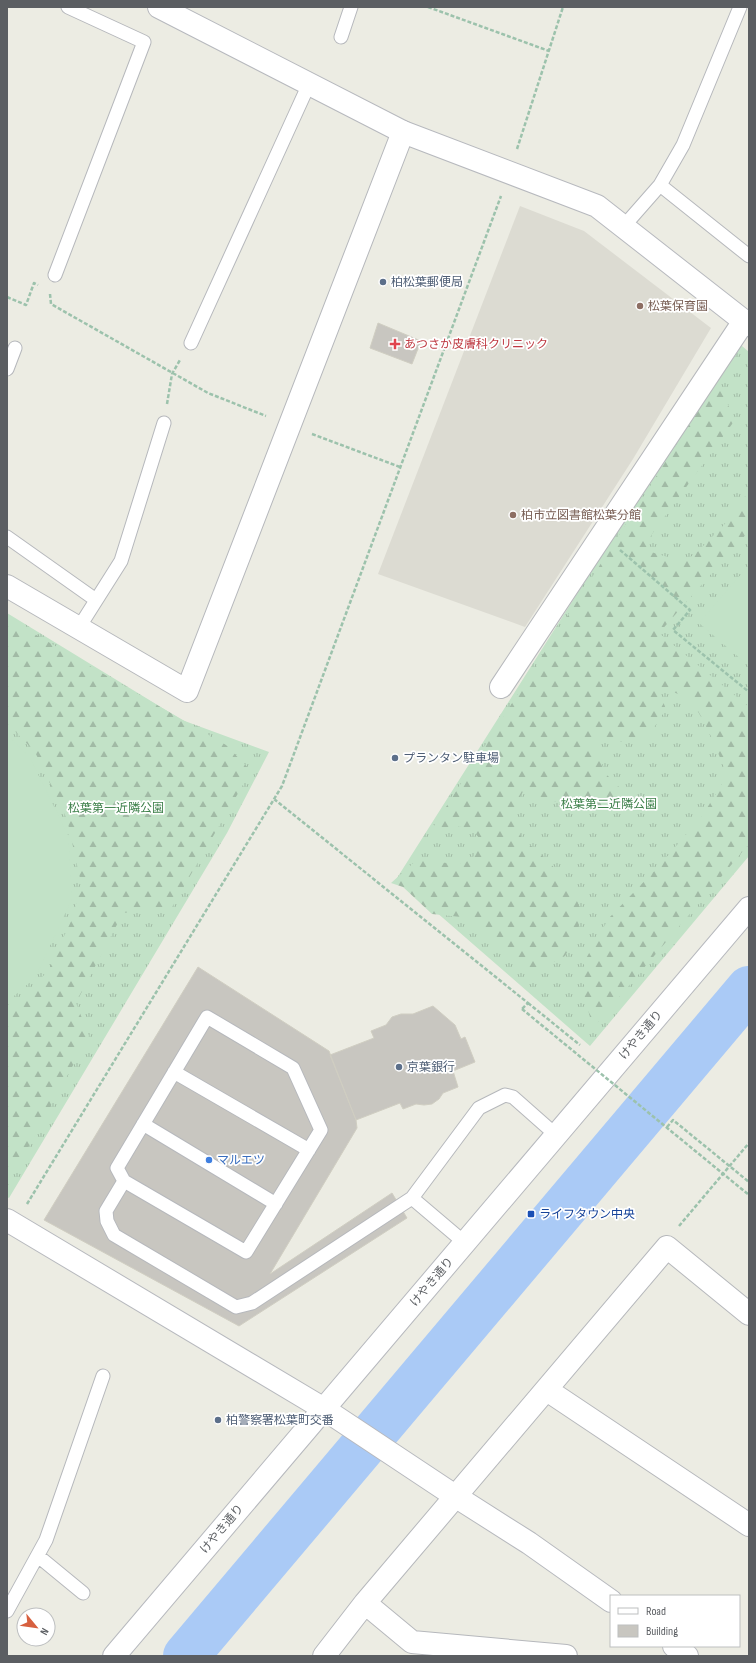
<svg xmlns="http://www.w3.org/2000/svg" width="756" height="1663" font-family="'Sofia Sans Condensed','Noto Sans JP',sans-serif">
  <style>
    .education { fill: #dcdbd2 }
    .grass { fill: url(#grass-tufts) }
    .forest { fill: url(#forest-firs) }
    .garden { fill: #c2e2c7 }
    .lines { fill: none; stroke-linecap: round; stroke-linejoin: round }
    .river { stroke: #aacaf6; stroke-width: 46 }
    .building { fill: #c8c6c0; stroke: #d0cec2 }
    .lane-casing { stroke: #b6b8bc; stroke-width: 15 }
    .street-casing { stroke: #b6b8bc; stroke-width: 24 }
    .secondary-casing { stroke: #b7b9be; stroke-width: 24 }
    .path { stroke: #9cc2ac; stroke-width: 2.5; stroke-dasharray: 4 2; stroke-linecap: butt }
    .lane { stroke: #fff; stroke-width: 13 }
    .street { stroke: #fff; stroke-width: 22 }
    .secondary { stroke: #fff; stroke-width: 22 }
    .path-bridge { stroke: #9cc2ac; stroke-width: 2.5; stroke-dasharray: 4 2; stroke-linecap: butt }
    .service-dot { fill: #5c6f8a; stroke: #fff; stroke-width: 1.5 }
    .education-dot { fill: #8d6e63; stroke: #fff; stroke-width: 1.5 }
    .health-dot { fill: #e0444e; stroke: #fff; stroke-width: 1.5 }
    .shop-dot { fill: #3f7fe0; stroke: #fff; stroke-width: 1.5 }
    .transit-dot { fill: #1a4fb4; stroke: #fff; stroke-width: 1.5 }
    .labels { text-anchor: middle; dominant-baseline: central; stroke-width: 3.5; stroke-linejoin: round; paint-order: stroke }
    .service-label { font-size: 12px; fill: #4e5e75; stroke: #fff; text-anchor: start }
    .education-label { font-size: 12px; fill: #785e54; stroke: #fff; text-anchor: start }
    .health-label { font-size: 12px; fill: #be3a42; stroke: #fff; text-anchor: start }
    .park-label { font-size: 12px; fill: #3d804a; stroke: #fff }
    .street-label { font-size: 12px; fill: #5b5e62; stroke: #fff }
    .shop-label { font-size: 12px; fill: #366cbe; stroke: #fff; text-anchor: start }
    .transit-label { font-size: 12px; fill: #164399; stroke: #fff; text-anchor: start }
  </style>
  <defs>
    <pattern id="grass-tufts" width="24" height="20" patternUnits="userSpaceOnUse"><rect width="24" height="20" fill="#c2e2c7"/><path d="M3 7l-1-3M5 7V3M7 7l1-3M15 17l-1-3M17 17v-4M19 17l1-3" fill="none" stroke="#a1baa5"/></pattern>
    <pattern id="forest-firs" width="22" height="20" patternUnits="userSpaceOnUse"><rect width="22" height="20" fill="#c2e2c7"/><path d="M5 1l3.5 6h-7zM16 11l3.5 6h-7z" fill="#a1baa5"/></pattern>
  </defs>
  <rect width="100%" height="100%" fill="#ecece3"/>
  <path class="education" d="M520 206 584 231 711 328 633 459 525 627 378 574Z"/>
  <path class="grass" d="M742 346 749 352V856L590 1046 397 878 732 349Z
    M7 613 182 720 269 752 227 833 9 1198 7 1197Z"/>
  <path class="forest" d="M717 381 735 420 652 534 648 551 677 560 693 556 724 525 749 491V531L659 633 749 707V844L593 1028 584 995V962L609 918 659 866 702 816 727 776C721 759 701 707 686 698 678 693 666 690 657 687L666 709 648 737 630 743 591 738 606 774 621 789V799C616 801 612 805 607 807 591 813 539 799 524 790L515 805 521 837 549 862 572 888 580 908 578 933 565 956 542 968 526 972 471 918 432 914 403 887 391 883 420 857C434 861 463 870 474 856 477 852 478 844 479 838L471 828 453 826 441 831 432 829Z
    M7 618 226 745 251 771 172 907 123 913 76 1003 89 1036 7 1186V1014L18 1006 49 969 73 917 81 883 67 819 35 752 7 723Z"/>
  <path class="garden" d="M749 565V666L699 623Z
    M7 734 30 758 68 835 72 899 35 978 7 1002Z"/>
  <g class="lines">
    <path class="river" d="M186 1656 749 989"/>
  </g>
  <path class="building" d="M378 323 421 341 412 364 370 348Z
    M198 967 329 1051 356 1120 357 1128 270 1274 392 1193 407 1218 239 1326 44 1220Z
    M433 1006 455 1025 461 1039 465 1037 475 1062 453 1071 458 1087 443 1093 439 1099 432 1104 424 1105 416 1104 403 1109 400 1103 356 1120 330 1055 374 1038 371 1031 386 1025 392 1017 401 1014H413Z"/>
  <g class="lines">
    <defs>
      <path id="lane" d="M341 37 351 7
        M660 185 749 256
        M624 226 660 185 683 145 740 7
        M55 275 144 42 68 7
        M191 343 309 84
        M7 369 15 348
        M7 537 96 600
        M78 629 121 561 164 423
        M207 1017 293 1068 321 1130 246 1252 124 1181 117 1168Z
        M174 1072 309 1150
        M143 1124 276 1204
        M124 1181 106 1211 107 1221 114 1235 236 1307 252 1303 412 1198 479 1108 505 1095 513 1097 556 1135
        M412 1198 465 1243
        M38 1556 83 1593
        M7 1611 46 1540 103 1376"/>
      <path id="street" d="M7 586 187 691 403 132
        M501 687 744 321
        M547 1390 749 1525
        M365 1603 412 1642 566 1656
        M324 1656 365 1603 667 1247 749 1314"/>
      <path id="secondary" d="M159 7 403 132 597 206 749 325
        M7 1220 324 1409 455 1496 529 1543 611 1601
        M674 1646 687 1656
        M114 1656 749 908"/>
    </defs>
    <use href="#lane" class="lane-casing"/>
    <use href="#street" class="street-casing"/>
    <use href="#secondary" class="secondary-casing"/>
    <path class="path" d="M428 7 549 51
      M517 149 563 7
      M50 294 51 304 208 393 266 416
      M7 297 26 305 34 283 38 285
      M167 404 172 374 180 360
      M312 434 400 467
      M620 550 690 610 673 630 749 692
      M274 799 528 1003 522 1009
      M528 1003 580 1045
      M667 1127 673 1120 749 1182
      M27 1204 282 786 501 196
      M679 1226 749 1143"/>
    <use href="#lane" class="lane"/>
    <use href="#street" class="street"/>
    <use href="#secondary" class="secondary"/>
    <path class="path-bridge" d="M522 1009 749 1195"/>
  </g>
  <g class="service-dot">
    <circle cx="383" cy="282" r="4"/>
    <circle cx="395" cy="758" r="4"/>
    <circle cx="399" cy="1067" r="4"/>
    <circle cx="218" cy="1420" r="4"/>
  </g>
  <g class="education-dot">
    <circle cx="640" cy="306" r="4"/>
    <circle cx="513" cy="515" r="4"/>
  </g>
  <path class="health-dot" d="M393 338h4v4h4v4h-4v4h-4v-4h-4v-4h4z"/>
  <circle class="shop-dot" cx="209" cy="1160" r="4"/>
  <rect class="transit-dot" x="527" y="1210" width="8" height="8" rx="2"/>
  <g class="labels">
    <g class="service-label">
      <text x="391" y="282">柏松葉郵便局</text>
      <text x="403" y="758">プランタン駐車場</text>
      <text x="407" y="1067">京葉銀行</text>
      <text x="226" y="1420">柏警察署松葉町交番</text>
    </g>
    <g class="education-label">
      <text x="648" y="306">松葉保育園</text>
      <text x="521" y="515">柏市立図書館松葉分館</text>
    </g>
    <g class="health-label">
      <text x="404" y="344">あつさか皮膚科クリニック</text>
    </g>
    <g class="park-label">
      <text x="609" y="804">松葉第二近隣公園</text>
      <text x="116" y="808">松葉第一近隣公園</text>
    </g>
    <g class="street-label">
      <text transform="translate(641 1035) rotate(-50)">けやき通り</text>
      <text transform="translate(432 1282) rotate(-50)">けやき通り</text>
      <text transform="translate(222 1529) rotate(-50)">けやき通り</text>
    </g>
    <g class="shop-label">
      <text x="217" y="1160">マルエツ</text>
    </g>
    <g class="transit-label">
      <text x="539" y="1214">ライフタウン中央</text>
    </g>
  </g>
  <rect width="756" height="1663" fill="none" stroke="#5b5e62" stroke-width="16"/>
  <rect x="610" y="1595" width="130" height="52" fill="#ffffff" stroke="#bdbfc0"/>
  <rect x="618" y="1608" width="20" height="6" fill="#ffffff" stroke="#bdbfc0"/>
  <text x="646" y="1615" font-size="12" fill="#5b5e62">Road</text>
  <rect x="618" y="1625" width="20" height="12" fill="#c8c6c0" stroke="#bdbfc0"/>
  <text x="646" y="1635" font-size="12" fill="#5b5e62">Building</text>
  <g transform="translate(36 1627) rotate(119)"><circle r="19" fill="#ffffff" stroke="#bdbfc0"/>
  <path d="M0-3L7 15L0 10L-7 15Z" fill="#d7603f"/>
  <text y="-6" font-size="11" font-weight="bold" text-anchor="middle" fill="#5b5e62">N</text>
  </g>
</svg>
